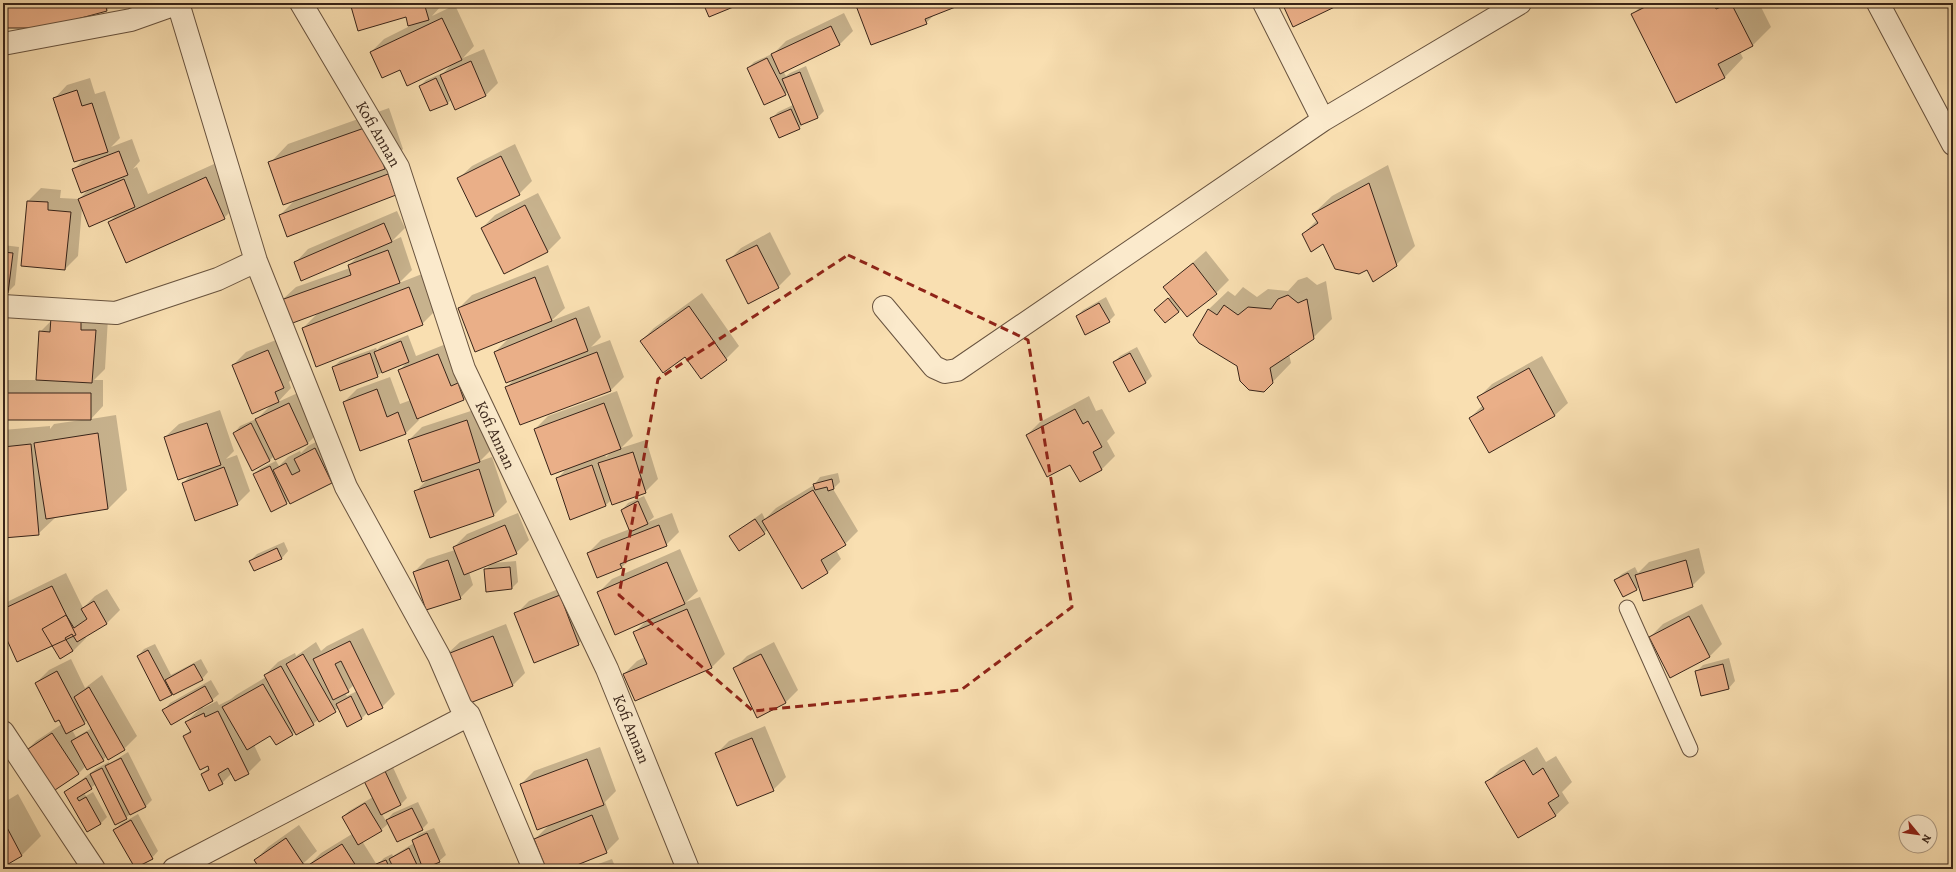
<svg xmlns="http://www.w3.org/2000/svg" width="1956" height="872" font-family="Alegreya,serif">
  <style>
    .shadow { fill: #0003; fill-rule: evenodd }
    .building { fill: #eaaf88; stroke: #382419 }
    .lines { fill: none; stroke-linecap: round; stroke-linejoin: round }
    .lane-casing { stroke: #68533f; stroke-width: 17 }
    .street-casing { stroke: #68533f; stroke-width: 24 }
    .lane { stroke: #fbeacc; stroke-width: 15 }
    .street { stroke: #fbeacc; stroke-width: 22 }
    .marked { fill: none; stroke: #8f2418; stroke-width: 3; stroke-dasharray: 8 5; stroke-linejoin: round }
    .labels { text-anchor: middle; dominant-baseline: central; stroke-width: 3; stroke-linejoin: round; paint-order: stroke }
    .street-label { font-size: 16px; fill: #382419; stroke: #fbeacc }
  </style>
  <rect width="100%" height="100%" fill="#f9dfb1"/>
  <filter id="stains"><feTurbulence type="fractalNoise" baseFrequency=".005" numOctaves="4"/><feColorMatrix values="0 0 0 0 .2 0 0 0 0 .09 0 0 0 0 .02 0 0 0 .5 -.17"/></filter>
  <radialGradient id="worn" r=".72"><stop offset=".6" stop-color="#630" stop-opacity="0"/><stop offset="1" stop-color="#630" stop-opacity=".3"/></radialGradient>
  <path class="shadow" d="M3 3H114L107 10 3 27Z
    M351 3H441V6L432 16 455 5 474 46 463 58 484 49 498 83 485 96 452 99 448 103 431 110 420 86 426 80 443 73 452 64 400 69 371 52 384 39 414 24 406 16Z
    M856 3H959L935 14 926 23Z
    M1644 3H1759L1771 27 1752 46 1740 52 1743 58 1725 77 1632 15Z
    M844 13 853 31 840 44 783 71 786 76 790 73 806 66 824 111 818 117 805 122 799 128 772 118 778 112 793 105 788 91 785 94 748 68 754 62 774 53 786 41Z
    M90 78 95 94 105 91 120 138 111 147 132 139 140 161 133 169 137 167 148 194 225 159 243 199 224 218 109 222 118 213 82 208 78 256 65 269 22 265 28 201 41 188 61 190 60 198 79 199 90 188 73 170 85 158 54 99 67 85Z
    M389 108 403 149 385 167 401 161 396 195 280 215 295 200 270 163 288 144Z
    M515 144 532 181 519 194 458 179 472 166Z
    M1388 165 1415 246 1396 265 1367 269 1323 242 1303 234 1317 220 1313 214 1332 196Z
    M538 193 561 238 548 251 482 228 495 215Z
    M397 211 405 228 392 241 401 237 412 270 399 283 422 274 435 311 422 324 303 328 319 312 282 300 296 287 350 268 349 265 358 256 295 263 308 249Z
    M770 232 791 274 778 287 728 261 741 248Z
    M3 245 19 247 15 285 8 292 3 291Z
    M1206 251 1229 280 1216 293 1187 315 1182 308 1179 312 1155 310 1172 295 1165 287Z
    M548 265 565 308 551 321 589 306 601 337 591 347 610 340 624 377 611 390 520 423 507 387 514 379 495 352 510 337 459 308 472 295Z
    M1307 277 1317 285 1326 281 1332 319 1313 338 1289 354 1291 363 1264 391 1238 366 1194 334 1209 309 1228 291 1235 296 1243 287 1257 297 1268 289 1288 291 1298 280Z
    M702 293 739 346 726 359 685 356 641 341 654 328Z
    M1106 297 1115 315 1109 321 1077 316 1083 310Z
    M108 318 105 369 94 380H103V406L91 419 116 415 127 490 108 509 56 517 38 534 3 537V430L50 426V429L54 424 81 420 3 419V380H38L40 332 52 320Z
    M408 335 416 356 451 342 477 386 464 399 418 417 419 420 406 433 344 402 357 389 390 377 400 404 411 400 399 371 408 361 382 372 377 376 333 367 340 361 376 348 377 350 381 346Z
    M281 338 296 374 289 382 291 388 278 402 302 391 321 430 308 443 275 458 274 456 269 461 234 433 240 426 258 418 271 405 233 365 246 352Z
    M1137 347 1152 376 1146 382 1114 362 1120 356Z
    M1542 356 1568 403 1554 416 1470 418 1483 405 1479 397 1492 384Z
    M617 391 633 436 621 448 646 440 658 479 645 492 611 500 606 505 571 519 557 479 567 468 535 429 548 416ZM611 452 606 457 605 454Z
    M1089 396 1096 411 1102 409 1115 433 1107 441 1115 456 1102 469 1080 481 1071 464 1027 435 1040 422Z
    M480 408 493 448 480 461 492 457 507 502 494 515 415 492 428 479 409 440 422 427Z
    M220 410 234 451 226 459 237 455 250 491 237 504 183 483 192 474 165 437 179 424Z
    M328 436 345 469 332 482 290 503 289 500 286 503 254 474 261 468 276 461 279 466 288 457 300 451 301 453 308 446Z
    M838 473 840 482 833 489 858 531 845 544 836 550 841 559 828 572 802 587 768 529 764 533 730 536 762 513 765 519 776 508 814 485 820 477Z
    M644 496 654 517 648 522 672 513 679 532 666 545 629 560 622 567 597 577 588 553 601 540 630 529 622 510 628 503Z
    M518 513 529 540 516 553 493 563 516 561 518 582 512 588 485 570 492 563 469 572 473 585 460 598 414 572 427 559 455 550 454 547 467 534Z
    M284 542 288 551 282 558 254 570 250 561 257 554Z
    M1699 548 1705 573 1692 586 1639 587 1637 589 1615 580 1622 574 1635 567 1638 573 1649 562Z
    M680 549 698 591 686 602 700 597 725 654 712 667 635 700 624 674 637 661 645 657 635 632 646 621 599 592 612 579Z
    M66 573 83 608 95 596 107 589 120 610 107 623 85 636 86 638 73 651 61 658 53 645 3 629V607L9 601Z
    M573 583 591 631 578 644 516 614 529 601Z
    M1702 604 1722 644 1709 657 1650 637 1663 624Z
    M506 624 525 673 512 686 446 655 460 642Z
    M363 628 395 694 382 707 368 712 362 718 339 708 319 719 313 724 295 731 292 735H271L254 745 261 760 248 773H232L222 783 202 774 209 767 184 736 191 730 186 722 202 707 164 710 170 703 211 680 219 694 212 700 202 706 203 708 217 701 219 705 231 699 236 695 266 677 265 675 278 662 295 653 296 656 316 642 321 651 327 646ZM354 685 357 691 347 696 345 693Z
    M774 642 798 690 785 703 734 669 747 656Z
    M155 644 171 675 201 659 208 672 202 679 171 694 138 656 144 649Z
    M1729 658 1735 681 1729 688 1696 672 1703 665Z
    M71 659 85 688 102 675 137 736 124 749 107 756 103 760 86 766 79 773 49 793 23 754 36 741 62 724 36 683 49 670ZM88 720 92 728 76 737 72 730Z
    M765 726 786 777 773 790 716 754 729 741Z
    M600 747 616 791 605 802 619 839 606 852 564 869H547L535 839 550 824 521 784 534 771Z
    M1537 747 1546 762 1556 756 1572 782 1562 792 1569 803 1555 816 1487 782 1500 769Z
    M128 752 152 800 146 806 131 813 126 818 96 784 84 793 86 796 93 792 107 817 101 823 88 831 65 792 97 768 109 762V764Z
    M391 763 407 798 401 804 382 814 386 821 393 813 418 802 428 823 422 829 389 823 381 830 362 841 377 865 384 858 392 854 393 856 414 843 413 840 419 834 434 828 446 855 439 861 423 865 418 869H310L308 866 321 853 352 834 343 817 349 811 373 797 364 780Z
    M18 794 41 836 22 855 3 866V803Z
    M138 814 158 851 152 858 114 830 121 824Z
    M299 825 317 851 297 869H261L255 860 268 847Z
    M612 859 616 869H588L590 867Z
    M205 863 208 869H195Z"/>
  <path class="building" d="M3 3H105L107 11 44 28H3Z
    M350 3H424L429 20 408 26 406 17 358 31Z
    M703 3H743L709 17Z
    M855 3H956L958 6 925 19 927 24 871 45Z
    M1282 3H1343L1293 27Z
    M1653 3H1713L1716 9 1731 3 1753 46 1718 64 1725 78 1676 103 1631 14Z
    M442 18 462 60 407 86 400 70 382 78 370 52Z
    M831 26 840 45 780 74 771 54Z
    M767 58 786 95 764 105 747 68Z
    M471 61 486 96 455 110 440 75Z
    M800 72 818 118 801 125 782 79Z
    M436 78 448 104 430 111 419 86Z
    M77 90 82 106 92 103 108 152 74 162 53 98Z
    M791 109 800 129 779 138 770 118Z
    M370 126 385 169 283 205 268 162Z
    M119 151 128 175 81 193 72 169Z
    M501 156 520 195 476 217 457 178Z
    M388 174 396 195 287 237 279 215Z
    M206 177 225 219 126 263 108 222Z
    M124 179 135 207 89 227 78 199Z
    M1369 183 1397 266 1373 282 1367 270 1359 274 1335 269 1323 244 1311 252 1302 234 1318 223 1312 214Z
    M27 201 48 202V210L71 212 65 270 21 266Z
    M525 205 548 252 504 274 481 228Z
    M384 223 392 242 301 281 294 262Z
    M757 245 779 288 748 304 726 260Z
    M388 250 400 283 290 324 281 300 351 275 348 265Z
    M3 252 13 253 8 293 3 292Z
    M1193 263 1217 294 1187 317 1163 287Z
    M535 277 552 321 475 352 458 308Z
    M409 287 423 325 316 367 302 328Z
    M1288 295 1298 303 1307 299 1314 339 1270 368 1273 383 1264 392 1249 390 1240 381 1237 366 1199 343 1193 335 1208 309 1217 315 1224 305 1238 315 1248 307 1271 309 1278 299Z
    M1168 298 1179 312 1165 323 1154 310Z
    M1099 303 1110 322 1085 335 1076 316Z
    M689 306 727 360 701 379 685 357 663 373 640 341Z
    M51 317 81 319V330H96L92 383 36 380 39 331 50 332Z
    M576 318 588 351 506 383 494 352Z
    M401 341 409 362 382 373 374 352Z
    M268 350 284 388 275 392 279 402 252 414 232 365Z
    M597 352 611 391 520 425 505 387Z
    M370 353 378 377 340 391 332 367Z
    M1130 353 1146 383 1129 392 1113 362Z
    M438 354 451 386 458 383 464 400 417 419 398 370Z
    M1529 368 1555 416 1489 453 1469 418 1484 409 1477 397Z
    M377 389 387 417 398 412 406 434 360 451 343 402Z
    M3 393H91V420H3Z
    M289 403 308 444 275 460 255 419Z
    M604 403 621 449 551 475 534 429Z
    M1075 409 1083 424 1088 421 1102 447 1093 452 1102 470 1080 482 1070 465 1047 477 1026 435Z
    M467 420 480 462 422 482 408 440Z
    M207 423 221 465 178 480 164 437Z
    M251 423 270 461 252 471 233 433Z
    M98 433 108 509 46 519 34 443Z
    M31 444 39 535 3 538V447Z
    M315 448 332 483 290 504 273 470 286 463 292 475 300 471 294 459Z
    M633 452 646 493 612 505 598 463Z
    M592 465 606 506 570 520 556 478Z
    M270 466 287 504 271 512 253 474Z
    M224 467 238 505 195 521 182 483Z
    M479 469 494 516 430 538 414 491Z
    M832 479 834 489 828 491 827 487 815 490 813 484Z
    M813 490 846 545 821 560 828 573 802 589 762 521Z
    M638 501 648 524 630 532 621 510Z
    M755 519 765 534 739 551 729 536Z
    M505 525 517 554 464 575 453 547Z
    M659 525 667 546 620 564 622 568 597 578 587 553Z
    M277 548 282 559 254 571 249 561Z
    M448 560 461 599 426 610 413 572Z
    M1686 560 1693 587 1643 601 1635 575Z
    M667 562 685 604 615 635 597 592Z
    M510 567 512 589 486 592 484 569Z
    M1628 573 1637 590 1623 597 1614 580Z
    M52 586 76 635 17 662 3 631V609Z
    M560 595 579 645 534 663 514 613Z
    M94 601 107 624 77 642 72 634 65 638 73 651 60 659 42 629 66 615 74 628 87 619 81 609Z
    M687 609 712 668 635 701 623 674 647 664 633 632Z
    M1689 616 1710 657 1670 678 1649 637Z
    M493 636 513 686 465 705 445 655Z
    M350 641 383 708 368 715 341 661 335 664 349 692 333 700 313 659Z
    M148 650 172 695 160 701 137 656Z
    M303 654 336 712 319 722 286 664Z
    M761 654 786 703 757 718 733 668Z
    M194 664 203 680 173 695 165 680Z
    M1723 664 1729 689 1701 696 1695 671Z
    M281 666 314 725 296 735 264 675Z
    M57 671 85 724 66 734 59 720 55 722 35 683Z
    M263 684 293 735 276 745 270 736 247 750 222 707Z
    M205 686 213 701 171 725 162 710Z
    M89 687 125 750 108 760 74 697Z
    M351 696 362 719 347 727 336 704Z
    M218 711 249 774 235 781 228 768 218 774 223 784 209 791 201 774 209 770 208 766 200 770 183 736 191 732 185 722 204 713 205 717Z
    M87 732 104 761 87 770 71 741Z
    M52 733 79 774 49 794 22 753Z
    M752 738 774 791 737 806 715 753Z
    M121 758 146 807 130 815 105 766Z
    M587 759 604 805 537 830 520 784Z
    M1524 760 1533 775 1543 768 1559 796 1548 803 1556 816 1518 838 1485 782Z
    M102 768 127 819 115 825 90 774Z
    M384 769 401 805 381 815 363 779Z
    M86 778 92 789 77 798 79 801 86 797 101 824 87 832 64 792Z
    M365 803 382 831 358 845 342 817Z
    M412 808 423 830 397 842 386 820Z
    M592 815 607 853 567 869H546L534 839Z
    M3 820 22 856 3 867Z
    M131 820 153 859 135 868 113 830Z
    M427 833 440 862 423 869 412 840Z
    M286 838 304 865 299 869H260L254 860Z
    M342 844 358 869H309L307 866Z
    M409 848 419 869H394L389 859Z
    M386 860 390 869H378L376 864Z
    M605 865 607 869H594Z"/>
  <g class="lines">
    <defs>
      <path id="lane" d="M1627 608 1690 749"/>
      <path id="street" d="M178 3 256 261 346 487 439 656 461 707 469 715 534 869
        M301 3 398 167 464 369 607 669 688 869
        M1264 3 1323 120
        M1878 3 1953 144
        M3 44 131 20 179 3
        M3 306 116 313 218 279 256 261
        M884 307 934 367 945 372 957 370 1323 120 1520 3
        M3 732 94 869
        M174 869 469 715"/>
    </defs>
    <use href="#lane" class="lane-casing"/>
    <use href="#street" class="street-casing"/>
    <use href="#lane" class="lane"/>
    <use href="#street" class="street"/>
  </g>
  <path class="marked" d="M848 255 1028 340 1072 607 961 690 753 711 619 595 658 379Z"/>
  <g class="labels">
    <g class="street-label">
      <text transform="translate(378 134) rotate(60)">Kofi Annan</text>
      <text transform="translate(495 435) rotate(65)">Kofi Annan</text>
      <text transform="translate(631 729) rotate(68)">Kofi Annan</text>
    </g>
  </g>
  <rect width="1956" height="872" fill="none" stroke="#f9dfb1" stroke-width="16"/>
  <rect x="4" y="4" width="1948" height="864" fill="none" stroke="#382419" stroke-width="2"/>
  <rect x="8" y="8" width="1940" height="856" fill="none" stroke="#382419"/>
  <g transform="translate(1918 834) rotate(119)"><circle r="19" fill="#fbeacc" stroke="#ad9b84"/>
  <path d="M0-3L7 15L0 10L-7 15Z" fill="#8f2418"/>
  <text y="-6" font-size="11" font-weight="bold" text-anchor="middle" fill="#382419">N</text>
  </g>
  <rect width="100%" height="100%" filter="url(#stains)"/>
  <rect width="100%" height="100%" fill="url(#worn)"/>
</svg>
